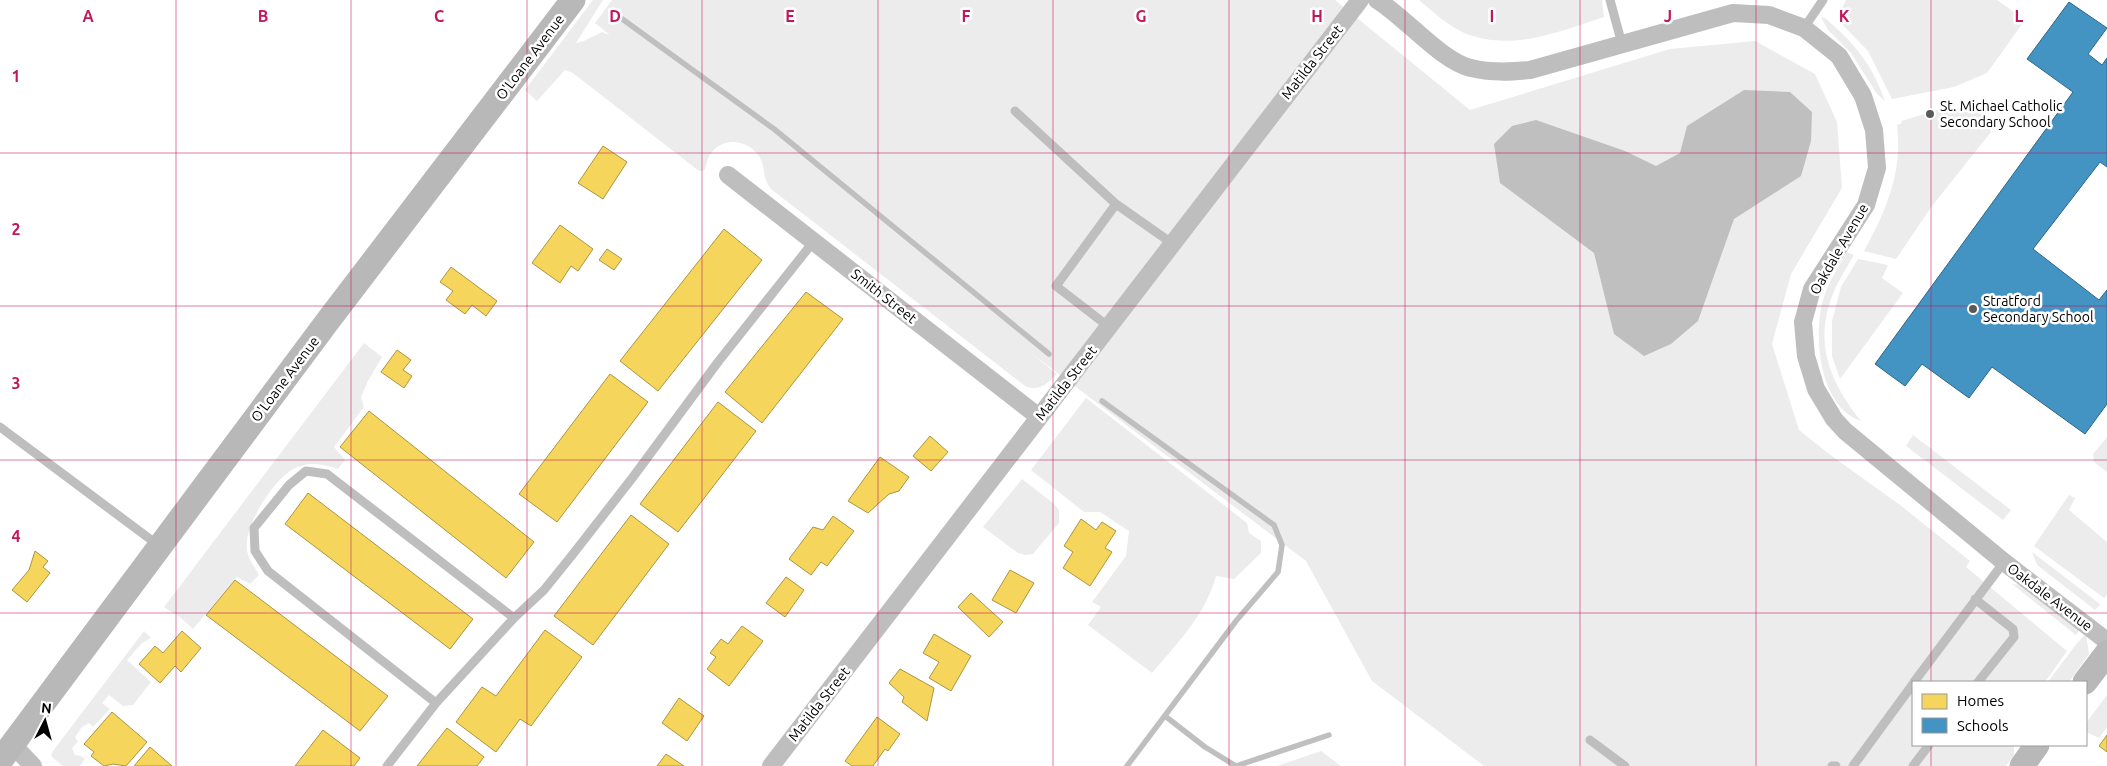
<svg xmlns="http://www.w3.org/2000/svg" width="2107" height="766" font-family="Ubuntu,sans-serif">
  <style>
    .green { fill: #ececec }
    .water { fill: #bfbfbf }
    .homes { fill: #f6d55c; stroke: #ac9540 }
    .schools { fill: #4393c3; stroke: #2f6788 }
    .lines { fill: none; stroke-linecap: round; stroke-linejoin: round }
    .stream { stroke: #bfbfbf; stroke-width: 5.5 }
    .lane { stroke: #bebebe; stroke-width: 9 }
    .street { stroke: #bebebe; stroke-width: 18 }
    .secondary { stroke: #b8b8b8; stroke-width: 25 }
    .grid { fill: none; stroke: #c2185b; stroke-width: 1; stroke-opacity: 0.55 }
    .poi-dot { fill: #595959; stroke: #fff; stroke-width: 2 }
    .labels { text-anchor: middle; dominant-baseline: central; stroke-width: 5; stroke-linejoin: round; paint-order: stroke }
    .street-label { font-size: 14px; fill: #000; stroke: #fff }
    .poi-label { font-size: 14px; fill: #000; stroke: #fff; text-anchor: start }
    .grid-label { font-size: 16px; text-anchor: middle; font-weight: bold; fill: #c2185b; stroke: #fff; stroke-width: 5; stroke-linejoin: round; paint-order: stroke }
  </style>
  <rect width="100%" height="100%" fill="#fff"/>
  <path class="green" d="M593 0H603L576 43 584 41 602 32 610 35 595 23 612 0H1335L1470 110 1670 49 1755 41 1815 74 1837 122 1842 188 1791 274 1772 344 1799 430 1829 454 1900 505 1970 561 1966 567 2067 651 2045 682H1913V745H2014V755L2006 766H1484L1372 681 1306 561 1027 350 1057 374C1047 384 1039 392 1025 386L771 189C762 177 766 171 761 160 752 141 726 135 712 152 708 156 706 165 705 170L699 171 573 73 565 70 537 101 525 90Z
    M1419 0H1602L1604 17C1557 32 1511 53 1462 32 1446 24 1432 11 1419 0Z
    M1846 0H1997L2025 20 1987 73 1954 87 1892 99 1868 51 1837 19Z
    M1821 17 1825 18C1855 44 1871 62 1885 101L1877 94 1851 53 1828 30Z
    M1972 108 1981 110 1991 132 1932 206 1896 259 1864 251C1886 211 1903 172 1897 125L1902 123 1901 121 1941 109Z
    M1847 252 1854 255C1846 269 1836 284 1831 299 1814 346 1832 385 1861 421 1819 407 1813 336 1823 300 1828 282 1839 267 1847 252Z
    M1858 259 1888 265 1882 278 1903 293 1840 379 1832 356V321L1841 287Z
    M364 343 382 357 368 381 361 397 364 407 334 447 345 460 338 469C323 464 309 461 293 469 273 480 243 527 247 550 248 559 255 567 259 575L250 584 237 577 193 629 181 618 164 607Z
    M1086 398 1247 523 1249 533 1261 541V553L1234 579 1216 576C1206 614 1177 644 1152 673L1088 625 1101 607 1092 602 1126 556 1129 531 1100 512H1084L1031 470Z
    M1913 435 2011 510 2003 520 1906 446Z
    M2107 437V472L2094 462 2093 454Z
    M1022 479 1053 503 1059 510V523L1033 554 1026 555 1018 553 983 527Z
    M2069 495 2075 498 2069 510 2107 542V595L2104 598 2034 546Z
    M2032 552 2100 604V605L2095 610 2037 565Z
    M2012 584 2021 585 2081 628 2076 635Z
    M144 631 151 638 142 643 127 660 151 682 133 705 123 706 109 695 102 703 110 709 93 727 89 723 82 727 75 737 78 742 72 748 75 755 81 756 85 759 80 766H63L51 756 53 751Z
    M2086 634 2089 654 2069 682H2048L2077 643Z
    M2107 695V727L2099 738 2086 732V723Z
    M1321 751 1341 766H1277Z"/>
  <path class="water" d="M1744 90 1790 92 1812 112 1811 141 1801 176 1734 219 1698 321 1671 344 1644 356 1614 334 1594 253 1500 183 1494 144 1512 126 1536 120 1625 151 1656 166 1680 153 1687 126Z"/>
  <path class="homes" d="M603 146 627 162 603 199 578 183Z
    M560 225 593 249 578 271 571 266 560 283 532 263Z
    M724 229 762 260 658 391 620 361Z
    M607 249 622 259 614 270 599 260Z
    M451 267 497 301 486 316 472 305 465 314 446 300 453 291 440 282Z
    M806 292 843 319 762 423 725 392Z
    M397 350 411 360 403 370 412 376 404 388 381 372Z
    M610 374 648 402 557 522 519 494Z
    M718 402 756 431 678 532 640 504Z
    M369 411 534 542 506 578 340 447Z
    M930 436 948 452 931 471 913 456Z
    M880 457 909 477 899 491 889 494 868 513 848 501Z
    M308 493 473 619 450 649 285 524Z
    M631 515 669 544 593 645 554 616Z
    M833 516 854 531 827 566 821 562 811 575 789 559 813 527 823 530Z
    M1081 519 1096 530 1102 522 1116 531 1105 548 1112 552 1090 586 1063 568 1073 552 1064 546Z
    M35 551 48 561 43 567 50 573 27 602 12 590 29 570Z
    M1010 570 1034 583 1016 613 992 600Z
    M786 577 804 590 785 617 766 603Z
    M235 580 388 696 360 731 206 615Z
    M971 593 1003 622 989 637 958 607Z
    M742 626 763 641 729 686 707 669 716 657 710 653 721 639 728 644Z
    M545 630 582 657 531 726 520 719 496 752 456 722 482 687 496 696Z
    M182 631 201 648 181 672 175 666 160 683 139 664 155 646 163 653Z
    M934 634 971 656 951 691 929 678 939 662 923 653Z
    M900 669 934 688 927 721 902 702 904 697 889 683Z
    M679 698 704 716 687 741 662 723Z
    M112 712 147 742 126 766 113 764 104 766 91 756 94 752 84 744Z
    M877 717 900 734 888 751 885 749 873 766H852L845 761Z
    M447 728 484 757 477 766H417Z
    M323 730 360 758 354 766H295Z
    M2107 735V752L2099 746Z
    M150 747 172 766H134Z
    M666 754 684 766H657Z"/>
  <path class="schools" d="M2069 2 2107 28 2088 54 2102 65 2107 58V167L2100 162 2033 249 2099 300 2107 290V404L2085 434 1992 367 1969 398 1922 364 1905 386 1875 364 2073 92 2027 59Z"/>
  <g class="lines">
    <path class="stream" d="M614 13 774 129 1049 354
      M1102 401 1274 525 1282 545 1278 572 1236 621 1127 766
      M1165 716 1205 747 1236 766 1329 735"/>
    <path class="lane" d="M1610 0 1622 44
      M1804 28 1823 0
      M1015 111 1116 204
      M1109 327 1056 286 1116 204 1173 244
      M0 427 158 545
      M1975 599 2013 629 2014 637 1978 682
      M1914 682 2004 562
      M436 703 268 571 255 551 254 528 289 485 306 471 327 474 514 618
      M1590 740 1625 766
      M387 766 436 703 514 618 544 590 573 554 633 477 718 362 814 241
      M1832 766H1836
      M1853 766 1913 684
      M1913 766 1929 745"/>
    <path class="street" d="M1377 0C1405 17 1441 61 1471 68 1491 73 1510 72 1530 70L1733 13 1769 15 1804 28 1839 56 1863 96 1874 130 1877 168 1866 205 1812 289 1803 322 1806 356 1816 389 1834 419 1845 431 2004 562 2107 641
      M728 175 1039 417
      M13 745 33 766
      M771 766 1360 0"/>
    <path class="secondary" d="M2085 682 2107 653
      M0 761 330 318 573 0
      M2022 766 2037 745"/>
  </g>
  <path class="grid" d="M176 0V766M351 0V766M527 0V766M702 0V766M878 0V766M1053 0V766M1229 0V766M1405 0V766M1580 0V766M1756 0V766M1931 0V682M0 153H2107M0 306H2107M0 460H2107M0 613H2107M1931 745V766"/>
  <g class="poi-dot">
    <circle cx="1930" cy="114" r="5"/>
    <circle cx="1973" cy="309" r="5"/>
  </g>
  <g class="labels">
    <g class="street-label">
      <text transform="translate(530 57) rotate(-53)">O'Loane Avenue</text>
      <text transform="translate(1312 62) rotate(-52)">Matilda Street</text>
      <text transform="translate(1839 249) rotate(-60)">Oakdale Avenue</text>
      <text transform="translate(884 296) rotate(38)">Smith Street</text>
      <text transform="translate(285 379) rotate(-53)">O'Loane Avenue</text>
      <text transform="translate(1066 383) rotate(-52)">Matilda Street</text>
      <text transform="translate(2050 597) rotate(37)">Oakdale Avenue</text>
      <text transform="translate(819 704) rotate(-52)">Matilda Street</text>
    </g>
    <g class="poi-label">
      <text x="1940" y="106">St. Michael Catholic<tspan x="1940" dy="16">Secondary School</tspan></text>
      <text x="1983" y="301">Stratford<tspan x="1983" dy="16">Secondary School</tspan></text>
    </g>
  </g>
  <g class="grid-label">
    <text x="88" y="22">A</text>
    <text x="263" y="22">B</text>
    <text x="439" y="22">C</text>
    <text x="615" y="22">D</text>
    <text x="790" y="22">E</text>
    <text x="966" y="22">F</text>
    <text x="1141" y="22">G</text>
    <text x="1317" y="22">H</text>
    <text x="1492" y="22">I</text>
    <text x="1668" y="22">J</text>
    <text x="1844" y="22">K</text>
    <text x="2019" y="22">L</text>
    <text x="16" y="82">1</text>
    <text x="16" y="235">2</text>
    <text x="16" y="389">3</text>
    <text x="16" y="542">4</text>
  </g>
  <rect x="1912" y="681" width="175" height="65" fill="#ffffff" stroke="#999999"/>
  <rect x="1922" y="694" width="25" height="15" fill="#f6d55c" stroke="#999999"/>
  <text x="1957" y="706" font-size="15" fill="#000000">Homes</text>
  <rect x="1922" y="718" width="25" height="15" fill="#4393c3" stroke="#999999"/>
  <text x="1957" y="731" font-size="15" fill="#000000">Schools</text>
  <g transform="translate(45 721) rotate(6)" stroke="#ffffff" stroke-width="4" paint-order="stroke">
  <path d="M0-4L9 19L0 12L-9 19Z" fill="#000000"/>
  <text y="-8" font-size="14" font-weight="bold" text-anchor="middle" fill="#000000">N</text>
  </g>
</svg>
